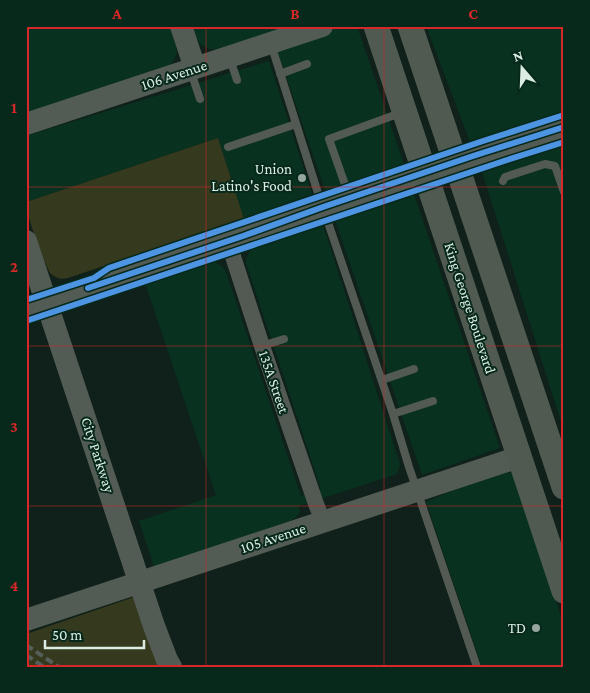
<svg xmlns="http://www.w3.org/2000/svg" width="590" height="693" font-family="'Crimson Pro',serif">
  <style>
    .built { fill: #083120 }
    .green { fill: #35391d }
    .lines { fill: none; stroke-linecap: round; stroke-linejoin: round }
    .lane { stroke: #535a53; stroke-width: 8 }
    .street { stroke: #535a53; stroke-width: 16 }
    .secondary { stroke: #535c54; stroke-width: 22 }
    .primary { stroke: #505a51; stroke-width: 25 }
    .rail { stroke: #555f5a; stroke-width: 4; stroke-dasharray: 8 4; stroke-linecap: butt }
    .cycleway-casing { stroke: #07291b; stroke-width: 9 }
    .cycleway { stroke: #4d94e3; stroke-width: 6 }
    .grid { fill: none; stroke: #d62828; stroke-width: 1; stroke-opacity: 0.55 }
    .poi-dot { fill: #94a69d; stroke: #07291b; stroke-width: 2 }
    .labels { text-anchor: middle; dominant-baseline: central; stroke-width: 4; stroke-linejoin: round; paint-order: stroke }
    .street-label { font-size: 15px; fill: #dbede3; stroke: #07291b }
    .poi-label { font-size: 15px; fill: #dbede3; stroke: #07291b; text-anchor: end }
    .neatline { fill: none; stroke: #d62828; stroke-width: 2 }
    .grid-label { font-size: 16px; text-anchor: middle; font-weight: bold; fill: #d62828 }
  </style>
  <rect width="100%" height="100%" fill="#0f211a"/>
  <path class="built" d="M26 26H170L176 46 177 53 172 63 170 65 26 113Z
    M192 26H357L500 448 422 475 271 32 215 50 210 49 201 45 196 38Z
    M426 26H564V113L470 142Z
    M269 61 312 194 244 219 218 138 26 202V136Z
    M561 146 564 154V431L481 169Z
    M319 225 322 226 325 231 400 464 397 474 299 506 300 512 295 518 290 521 154 567 139 521 216 495 145 283 207 262H215L222 266 226 272 301 496 321 489 246 263V259L250 250 257 245Z
    M506 472 512 473 515 478 564 625V667H482L426 502 456 489Z"/>
  <path class="green" d="M218 138 244 219 68 278C61 280 55 278 50 273 43 260 26 215 26 202Z
    M134 597 163 667H26V634Z"/>
  <g class="lines">
    <path class="lane" d="M271 44 316 187 393 414 409 467 477 667
      M230 59 237 80
      M191 72 200 99
      M280 74 307 64
      M228 147 296 124
      M503 181 505 177 545 164 555 166 564 192
      M349 196 329 139 403 112
      M262 346 284 339
      M382 380 414 369
      M393 414 433 401"/>
    <path class="street" d="M228 241 262 346 316 504 323 521"/>
    <path class="secondary" d="M181 26 195 68
      M26 124 322 26
      M26 241 154 626 167 660 171 667
      M26 309 243 236 323 207 473 156 564 127
      M26 620 519 457"/>
    <path class="primary" d="M376 26 564 591
      M410 26 564 487"/>
    <path class="rail" d="M26 645 59 667
      M26 655 44 667"/>
    <defs>
      <path id="cycleway" d="M88 288 243 236 323 207 473 156 564 127
        M26 300 94 278 109 268 483 141 564 115
        M26 321 507 160 564 142"/>
    </defs>
    <use href="#cycleway" class="cycleway-casing"/>
    <use href="#cycleway" class="cycleway"/>
  </g>
  <path class="grid" d="M206 26V667M384 26V667M26 187H564M26 346H564M26 506H564"/>
  <g class="poi-dot">
    <circle cx="302" cy="178" r="5"/>
    <circle cx="536" cy="628" r="5"/>
  </g>
  <g class="labels">
    <g class="street-label">
      <text transform="translate(174 75) rotate(-18)">106 Avenue</text>
      <text transform="translate(470 308) rotate(72)">King George Boulevard</text>
      <text transform="translate(274 382) rotate(71)">135A Street</text>
      <text transform="translate(98 455) rotate(72)">City Parkway</text>
      <text transform="translate(273 538) rotate(-18)">105 Avenue</text>
    </g>
    <g class="poi-label">
      <text x="292" y="169">Union<tspan x="292" dy="17">Latino's Food</tspan></text>
      <text x="526" y="628">TD</text>
    </g>
  </g>
  <rect width="590" height="693" fill="none" stroke="#07291b" stroke-width="55"/>
  <g transform="translate(522 68) rotate(341)" stroke="#07291b" stroke-width="4" paint-order="stroke">
  <path d="M0-4L9 19L0 12L-9 19Z" fill="#dbede3"/>
  <text y="-8" font-size="14" font-weight="bold" text-anchor="middle" fill="#dbede3">N</text>
  </g>
  <path d="M45 640v8h99v-8" fill="none" stroke="#dbede3" stroke-width="2.5"/>
  <text x="52" y="640" font-size="15" fill="#dbede3" stroke="#07291b" stroke-width="4" paint-order="stroke">50 m</text>
  <rect x="28" y="28" width="534" height="638" class="neatline"/>
  <g class="grid-label">
    <text x="117" y="19">A</text>
    <text x="295" y="19">B</text>
    <text x="473" y="19">C</text>
    <text x="14" y="113">1</text>
    <text x="14" y="272">2</text>
    <text x="14" y="432">3</text>
    <text x="14" y="591">4</text>
  </g>
</svg>
